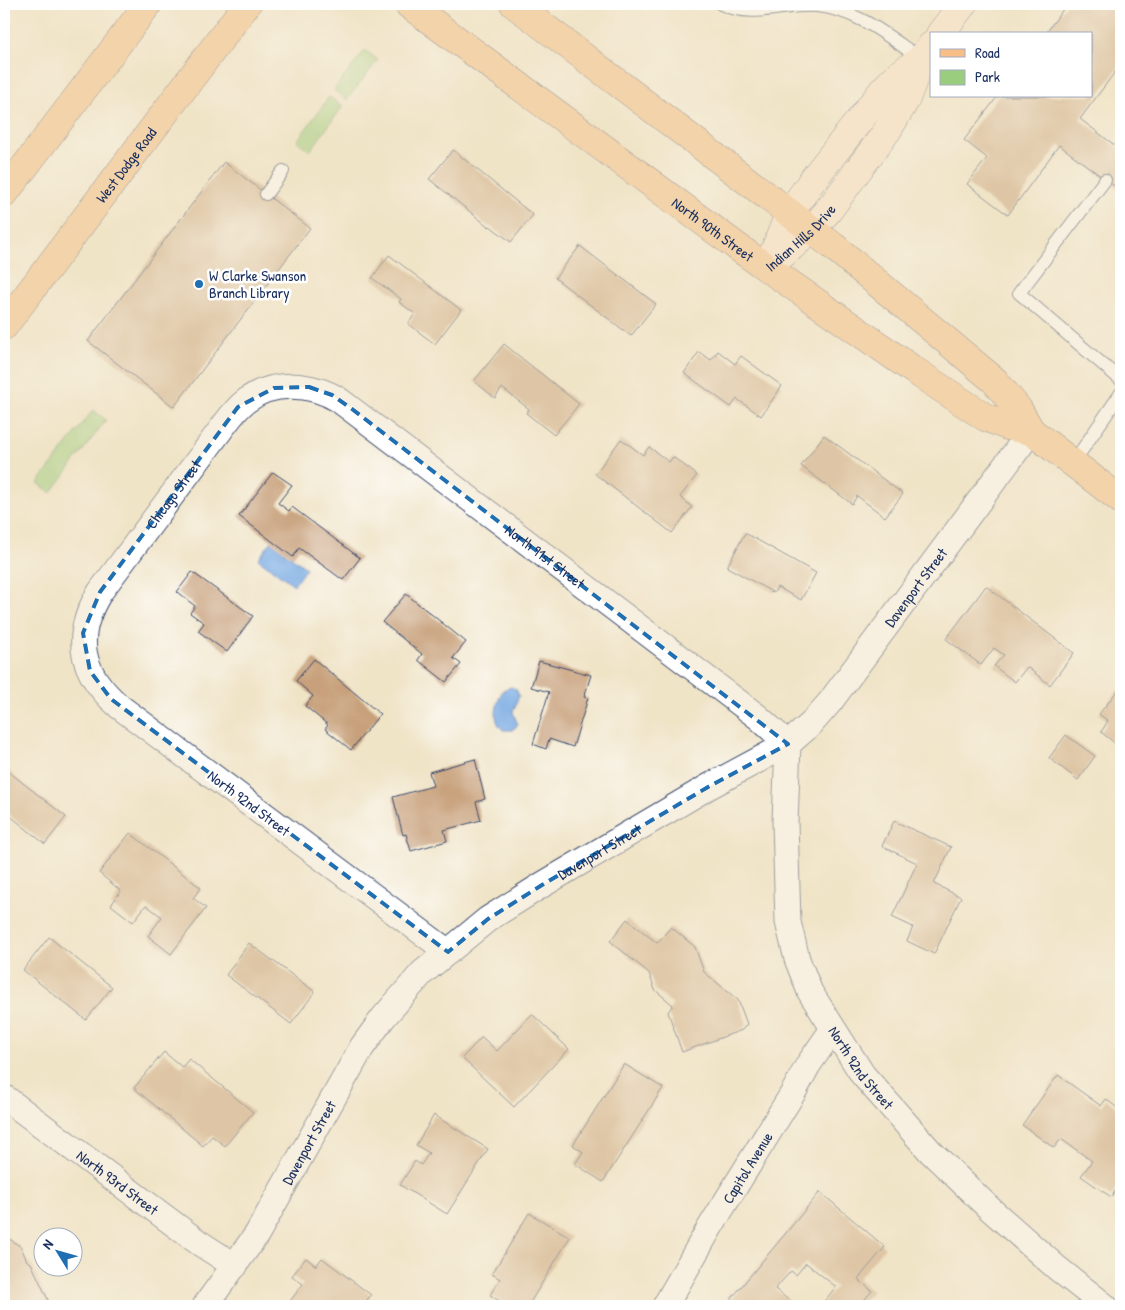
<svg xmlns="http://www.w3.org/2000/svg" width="1125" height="1310" font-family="'Patrick Hand',sans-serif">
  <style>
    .green { fill: #9acd7d; stroke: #5a7e6e }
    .water { fill: #72a6df; stroke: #466a9e }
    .building { fill: #c8a17c }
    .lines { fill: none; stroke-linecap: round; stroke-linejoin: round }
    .lane-casing { stroke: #3b4a6e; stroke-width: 14 }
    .street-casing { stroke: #3b4a6e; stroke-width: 27 }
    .secondary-casing { stroke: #3b4a6e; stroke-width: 29 }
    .primary-casing { stroke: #3b4a6e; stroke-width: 29 }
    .highway-casing { stroke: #3b4a6e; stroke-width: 29 }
    .lane { stroke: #fff; stroke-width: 12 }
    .street { stroke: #fff; stroke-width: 25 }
    .secondary { stroke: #fce5cf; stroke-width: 28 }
    .primary { stroke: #f7be88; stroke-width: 28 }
    .highway { stroke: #f7be88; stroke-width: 28 }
    .marked { fill: none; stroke: #1f6fb2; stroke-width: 4; stroke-dasharray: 10 6; stroke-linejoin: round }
    .poi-dot { fill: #1f6fb2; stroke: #fff; stroke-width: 2 }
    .labels { text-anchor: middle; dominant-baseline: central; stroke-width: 5; stroke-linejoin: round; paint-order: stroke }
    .street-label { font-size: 15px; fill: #1b2f5e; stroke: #fff }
    .poi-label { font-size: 15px; fill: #1b2f5e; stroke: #fff; text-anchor: start }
  </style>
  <rect width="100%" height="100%" fill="#fff"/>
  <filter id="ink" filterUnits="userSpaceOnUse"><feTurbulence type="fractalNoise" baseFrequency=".02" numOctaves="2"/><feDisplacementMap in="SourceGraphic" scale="10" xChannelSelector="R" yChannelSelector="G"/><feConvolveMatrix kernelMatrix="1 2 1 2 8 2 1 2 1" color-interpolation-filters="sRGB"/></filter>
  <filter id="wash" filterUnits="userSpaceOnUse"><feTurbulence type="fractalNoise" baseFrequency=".0096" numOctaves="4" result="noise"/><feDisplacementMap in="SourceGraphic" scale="20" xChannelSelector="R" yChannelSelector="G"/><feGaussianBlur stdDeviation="1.12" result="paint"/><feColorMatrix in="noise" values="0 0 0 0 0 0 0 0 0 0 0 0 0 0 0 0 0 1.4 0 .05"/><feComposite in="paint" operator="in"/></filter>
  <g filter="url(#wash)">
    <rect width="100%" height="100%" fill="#f0e4c7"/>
    <path class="green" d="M365 50 378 60 347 100 334 90Z
      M329 97 343 106 310 151 297 141Z
      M93 410 106 420 51 493 38 483Z"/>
    <path class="water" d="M271 542 306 568 294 585 258 559Z
      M511 687 516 689 519 696 513 712 518 725 512 730H503C491 720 497 702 503 690Z"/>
    <g id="blocks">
      <path class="building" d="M1067 4H1121V64L1080 119 1121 150V191L1059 145 1008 215 967 184 987 158 964 140 998 96H1091V34H1045Z
        M453 150 533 215 511 242 490 226 489 227 429 179Z
        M224 162 310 228 174 407 88 341Z
        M580 246 656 304 631 336 555 278Z
        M389 255 461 310 435 344 408 324 415 314 399 302 401 299 372 278Z
        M504 344 579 404 554 435 526 413 529 409 502 388 495 398 474 381Z
        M718 351 735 364 741 356 782 386 761 416 737 399 731 407 684 373 699 352 711 360Z
        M824 435 903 494 885 517 857 496 852 504 801 466Z
        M621 439 643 455 649 447 669 462 673 457 697 475 680 497 692 507 672 533 595 474Z
        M273 472 292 485 278 503 289 511 292 507 360 558 343 580 299 548 293 557 239 516Z
        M745 533 816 573 801 600 777 587 774 593 727 567Z
        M192 572 253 616 227 652 198 631 204 623 190 613 195 606 177 592Z
        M986 586 1074 653 1050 685 1027 667 1015 682 994 666 1004 655 994 648 981 665 946 639Z
        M406 594 466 642 453 658 461 664 446 682 418 660 422 654 382 622Z
        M314 659 380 714 351 750 325 729 328 725 305 706 313 696 296 681Z
        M539 661 591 675 584 697 588 698 573 747 549 739 546 749 533 744 549 692 531 687Z
        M1118 690 1121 693V748L1101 732 1108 721 1099 714Z
        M1066 735 1095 756 1078 780 1049 758Z
        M475 759 485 799 476 802 481 820 444 830 447 841 411 851 406 834 403 835 393 797 433 786 429 772Z
        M4 768 66 817 45 844 4 811Z
        M894 821 951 847 934 884 961 897 934 954 907 941 913 927 892 917 917 863 882 846Z
        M130 833 201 888 193 898 206 908 171 954 148 936 162 917 146 905 133 922 111 905 121 891 99 873Z
        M627 919 657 943 671 927 695 947 704 972 738 1000 747 1024 742 1030 682 1052 668 1012 673 1005 655 990 649 973 610 941Z
        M49 937 112 987 86 1020 23 970Z
        M249 943 315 992 291 1024 226 975Z
        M532 1014 569 1049 514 1107 462 1058 482 1037 497 1051Z
        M164 1052 182 1067 189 1059 253 1112 225 1146 212 1136 203 1146 134 1088Z
        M624 1064 663 1088 603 1182 575 1164 583 1152 573 1145Z
        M1058 1075 1101 1106 1106 1099 1121 1111V1183L1111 1197 1081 1176 1092 1161 1061 1139 1054 1148 1022 1125Z
        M434 1115 488 1149 447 1214 400 1185 415 1161 421 1165 429 1153 416 1145Z
        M820 1192 885 1247 858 1279 872 1291 859 1306H820L836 1287 806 1263 796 1275 791 1271 775 1289 791 1302 787 1306H739L731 1299Z
        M529 1213 570 1237 528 1306H506V1305L490 1295 500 1279 492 1274Z
        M4 1235 21 1247 27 1261 31 1263 50 1304 49 1306H4Z
        M306 1258 316 1266 322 1258 371 1295 367 1300 375 1306H289L287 1305 303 1284 292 1276Z
        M382 1301 389 1306H379Z"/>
    </g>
  </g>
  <g filter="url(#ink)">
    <use href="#blocks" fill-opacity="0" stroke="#3b4a6e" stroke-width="1"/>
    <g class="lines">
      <defs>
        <path id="lane" d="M721 4C755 19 781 4 816 6 857 9 889 37 921 59
          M1105 180 1019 293 1121 380
          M266 194 283 171
          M1073 463 1121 393"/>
        <g id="street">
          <path id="s1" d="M448 952 120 707C80 673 72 637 100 592L225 424C231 416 238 407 246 401 272 380 312 383 339 400L758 717 788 744 785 822 788 922 797 959 810 992 863 1075 930 1151 989 1208 1057 1268 1105 1306"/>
          <path id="s2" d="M4 1097 198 1242 235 1266"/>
          <path id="s3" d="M205 1306 257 1234 362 1047 383 1018 422 973 488 919 542 885 708 787 788 744 811 724 830 702 1031 431"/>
          <path id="s4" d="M665 1306 709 1229 793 1093 808 1065 833 1029"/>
        </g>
        <g id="secondary">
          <path d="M940 34 963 4"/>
          <path d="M770 262 790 212 814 178 884 89 897 76 921 59"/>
          <path id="s5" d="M767 268 812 229 828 211 887 131 906 99 921 59 931 46"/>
        </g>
        <g id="primary">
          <path id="s6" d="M408 4 743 251 915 371 985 417 1007 426 1031 431"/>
          <path d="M514 4 833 246 995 381 1018 409 1031 431 1121 500"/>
        </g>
        <g id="highway">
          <path d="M4 194 148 4"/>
          <path id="s7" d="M4 326 247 4"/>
        </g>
      </defs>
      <use href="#lane" class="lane-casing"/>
      <use href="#street" class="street-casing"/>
      <use href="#secondary" class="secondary-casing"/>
      <use href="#primary" class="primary-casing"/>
      <use href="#highway" class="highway-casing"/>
      <use href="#lane" class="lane"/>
      <use href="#street" class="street"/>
      <use href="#secondary" class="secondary"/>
      <use href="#primary" class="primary"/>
      <use href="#highway" class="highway"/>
    </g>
  </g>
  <path d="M0 0H1125V1310H0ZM309 387 332 395 352 409 788 744 708 787 542 885 488 919 448 952 111 699 90 671 83 633 100 592 238 407 274 388Z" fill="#f0e4c7" fill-opacity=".55" fill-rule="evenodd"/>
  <path class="marked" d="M309 387 332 395 352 409 788 744 708 787 542 885 488 919 448 952 111 699 90 671 83 633 100 592 238 407 274 388Z"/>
  <circle class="poi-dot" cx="199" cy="284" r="5"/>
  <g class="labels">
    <g class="street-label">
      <text stroke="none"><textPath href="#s7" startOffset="202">West Dodge Road</textPath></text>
      <text stroke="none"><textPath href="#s6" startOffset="379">North 90th Street</textPath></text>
      <text stroke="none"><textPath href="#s5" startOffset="45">Indian Hills Drive</textPath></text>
      <text stroke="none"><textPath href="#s1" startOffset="662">Chicago Street</textPath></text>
      <text stroke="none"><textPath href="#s1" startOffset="1138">North 91st Street</textPath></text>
      <text stroke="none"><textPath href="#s3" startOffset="1034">Davenport Street</textPath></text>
      <text transform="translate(249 803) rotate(37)">North 92nd Street</text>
      <text stroke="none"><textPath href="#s3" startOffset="614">Davenport Street</textPath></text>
      <text stroke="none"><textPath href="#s1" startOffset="1788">North 92nd Street</textPath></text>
      <text stroke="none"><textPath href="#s3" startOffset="194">Davenport Street</textPath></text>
      <text stroke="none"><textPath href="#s4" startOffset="161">Capitol Avenue</textPath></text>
      <text stroke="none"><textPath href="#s2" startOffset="142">North 93rd Street</textPath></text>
    </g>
    <g class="poi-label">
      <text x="209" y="275">W Clarke Swanson<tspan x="209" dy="17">Branch Library</tspan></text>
    </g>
  </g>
  <rect width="1125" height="1310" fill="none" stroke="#fff" stroke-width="20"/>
  <rect x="930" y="32" width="162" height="65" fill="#ffffff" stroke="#a4acbf"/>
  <rect x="940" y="49" width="25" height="8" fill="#f7be88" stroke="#a4acbf"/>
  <text x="975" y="58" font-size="15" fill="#1b2f5e">Road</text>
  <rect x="940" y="70" width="25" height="15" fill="#9acd7d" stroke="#a4acbf"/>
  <text x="975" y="82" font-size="15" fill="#1b2f5e">Park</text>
  <g transform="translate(58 1252) rotate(307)"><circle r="24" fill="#ffffff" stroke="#a4acbf"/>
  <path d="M0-4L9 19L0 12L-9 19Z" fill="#1f6fb2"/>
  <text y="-8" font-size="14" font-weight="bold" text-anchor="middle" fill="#1b2f5e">N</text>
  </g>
</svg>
